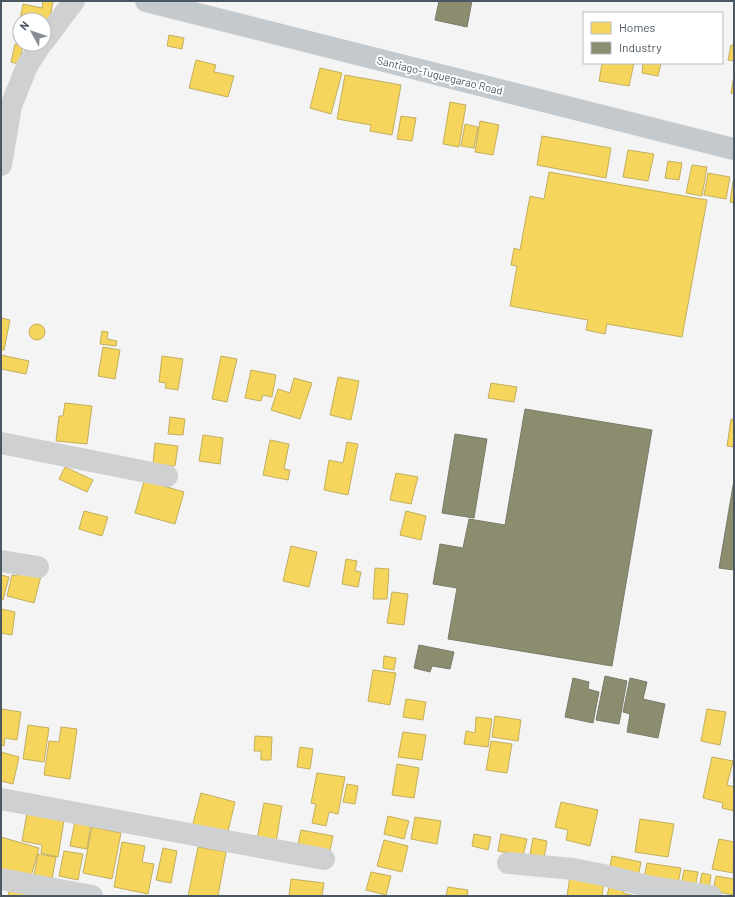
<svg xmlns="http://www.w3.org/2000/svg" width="735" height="897" font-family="Barlow,sans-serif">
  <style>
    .homes { fill: #f6d55c; stroke: #c2af5e }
    .industry { fill: #8c8c6e; stroke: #787c6a }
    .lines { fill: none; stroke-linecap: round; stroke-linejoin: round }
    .minor { stroke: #ced0d2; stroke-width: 22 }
    .trunk { stroke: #c4c9cd; stroke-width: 22 }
    .labels { text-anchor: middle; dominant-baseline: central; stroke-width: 4; stroke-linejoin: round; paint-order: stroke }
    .street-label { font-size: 11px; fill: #4a5661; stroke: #fff }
  </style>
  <rect width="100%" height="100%" fill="#f4f4f4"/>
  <path class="homes" d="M43 1H53L49 24 44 23V20H20L23 4 42 8Z
    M20 21V43L16 42Z
    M169 35 184 38 182 49 167 46Z
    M15 44 23 45 19 64 11 62Z
    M731 45H734V61L728 60Z
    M196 60 216 65 214 72 234 76 228 97 189 88Z
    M602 63H634L629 86 599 81Z
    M643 63H661L658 76 642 73Z
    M320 68 342 73 331 114 310 108Z
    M345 75 401 85 392 135 370 131 371 125 337 119Z
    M734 75V94L731 93Z
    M450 102 466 105 459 147 443 144Z
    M401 116 416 118 412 141 397 139Z
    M480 121 499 125 493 155 475 152Z
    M465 124 478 127 474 148 461 146Z
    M542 136 611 148 606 178 537 165Z
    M628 150 654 154 648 181 623 177Z
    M668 161 682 163 679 180 665 178Z
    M692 165 707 167 702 196 686 193Z
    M549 172 707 200 682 337 607 324 605 334 586 330 588 320 510 306 517 266 511 265 514 248 520 250 530 196 544 199Z
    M708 173 730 177 726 199 704 195Z
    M733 181H734V203L730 202Z
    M1 318 10 320 4 350H1Z
    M29 332a8 8 0 1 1 16 0a8 8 0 1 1-16 0Z
    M102 331 108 332 107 339 117 341 116 346 100 344Z
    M103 347 120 350 115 379 98 376Z
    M1 355 29 361 26 374 1 369Z
    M162 356 183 359 178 390 165 388 166 383 159 382Z
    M221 356 237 359 227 402 212 399Z
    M251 370 276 375 272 397 263 395 261 401 245 398Z
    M338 377 359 381 351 420 330 415Z
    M294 378 312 383 300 419 271 410 278 389 290 393Z
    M491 383 517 387 514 402 488 398Z
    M65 403 92 406 87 444 56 441 59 416H63Z
    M170 417 185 419 183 435 168 434Z
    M731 419H734V447L727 446Z
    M203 435 223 438 220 464 199 461Z
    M270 440 289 444 284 469 290 470 288 480 263 475Z
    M347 442 358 444 348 495 324 490 329 460 343 463Z
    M155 443 178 446 175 466 153 464Z
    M65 467 93 480 87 492 59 479Z
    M396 473 418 477 411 504 390 500Z
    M146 474 160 485 184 492 175 524 135 513Z
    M84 511 108 517 102 536 79 529Z
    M406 511 426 516 421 540 400 535Z
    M291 546 317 552 309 587 283 581Z
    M346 559 357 561 355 571 361 572 358 587 342 584Z
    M375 568 389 569 387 599H373Z
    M18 570 41 576 34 603 7 596 12 575 17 576Z
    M1 575 9 577 3 600H1Z
    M392 592 408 594 404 625 387 623Z
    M1 609 15 612 12 635 1 633Z
    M384 656 396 658 394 670 383 668Z
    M373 670 396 673 390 705 368 701Z
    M406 699 426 702 423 720 403 717Z
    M1 709 21 712 17 740 5 738 4 746 1 745Z
    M707 709 726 712 720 745 701 741Z
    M495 716 521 720 518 741 492 737Z
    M476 717 492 719 488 747 464 744 466 731 475 733Z
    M28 725 49 728 44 762 23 759Z
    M61 727 77 729 70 779 44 775 49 741 59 742Z
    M403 732 426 735 422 760 398 757Z
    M255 736 272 737 271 760H261V751H254Z
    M491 741 512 744 507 773 486 770Z
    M300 747 313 749 310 769 297 767Z
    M1 752 19 757 13 784 1 781Z
    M712 757 733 761 727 785 734 787V811L722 808 723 803 703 798Z
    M397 764 419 768 414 798 392 795Z
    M317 773 345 777 338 814 329 812 326 826 312 823 316 804 311 803Z
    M347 784 358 786 355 804 343 802Z
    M201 793 235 802 227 835 192 827Z
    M561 802 598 810 590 846 566 840 568 830 555 827Z
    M264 803 282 806 276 842 257 839Z
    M27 813 64 820 58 857 41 853 42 845 22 841Z
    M388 816 409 821 404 839 384 834Z
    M415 817 441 821 437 844 411 839Z
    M640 819 674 824 668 857 635 852Z
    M75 821 91 824 87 849 70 846Z
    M92 827 121 833 112 879 83 873Z
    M301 830 333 836 329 855 297 848Z
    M474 834 491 837 488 850 472 846Z
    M501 834 527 839 523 856 498 851Z
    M1 837 39 848 30 880 1 872Z
    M533 838 547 841 544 858 530 855Z
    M719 839 734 842 733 873 712 869Z
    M384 840 408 846 402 872 377 866Z
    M122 842 145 846 142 862 154 864 148 894 114 887Z
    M198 847 226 852 218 896H188Z
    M163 848 177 851 171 883 156 880Z
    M64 851 83 854 78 880 59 876Z
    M38 854 56 857 51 884 33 880Z
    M612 856 641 862 638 877 609 872Z
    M647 863 681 868 678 884 644 878Z
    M684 870 698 872 695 888 681 885Z
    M371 872 391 876 386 895 366 890Z
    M702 873 711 875 709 890 699 888Z
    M570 876 604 882 602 896H567Z
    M716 876 734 879V895L713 891Z
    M291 879 324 883 322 896H289Z
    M610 883 625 885 623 893 635 896H607Z
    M10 887 40 896H8Z
    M448 887 468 890 467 896H446Z"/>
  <path class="industry" d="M439 1H472L467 27 435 20Z
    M525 409 652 430 612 666 448 639 457 588 433 584 440 544 463 548 469 519 505 525Z
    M455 434 487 439 474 518 442 513Z
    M734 480V570L719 568Z
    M419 645 454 652 450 669 432 666 430 672 414 668Z
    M605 676 627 681 619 724 596 720Z
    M573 678 589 682 588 689 599 692 593 723 565 717Z
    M630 678 647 682 643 699 665 704 658 738 627 732 630 714 623 712Z"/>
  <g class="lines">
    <path class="minor" d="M44 41 74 1
      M1 165 11 106 27 66 41 44
      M1 443 167 476
      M1 561 38 567
      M1 799 324 859
      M508 863 573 869 603 875 647 886 711 896
      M1 879 92 896"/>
    <path class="trunk" d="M146 1 734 149"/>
  </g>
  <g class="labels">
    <g class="street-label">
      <text transform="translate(440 75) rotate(14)">Santiago-Tuguegarao Road</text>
    </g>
  </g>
  <rect width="735" height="897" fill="none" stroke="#4a5661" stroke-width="4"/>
  <rect x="583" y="12" width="140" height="52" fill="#ffffff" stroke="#b7bbc0"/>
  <rect x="591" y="22" width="20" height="12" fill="#f6d55c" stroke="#b7bbc0"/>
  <text x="619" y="32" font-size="12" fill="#4a5661">Homes</text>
  <rect x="591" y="42" width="20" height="12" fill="#8c8c6e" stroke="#b7bbc0"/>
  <text x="619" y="52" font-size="12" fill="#4a5661">Industry</text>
  <g transform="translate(32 32) rotate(310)"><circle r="19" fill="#ffffff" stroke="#b7bbc0"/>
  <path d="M0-3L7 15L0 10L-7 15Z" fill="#868d94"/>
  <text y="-6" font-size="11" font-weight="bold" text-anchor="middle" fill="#4a5661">N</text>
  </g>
</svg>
